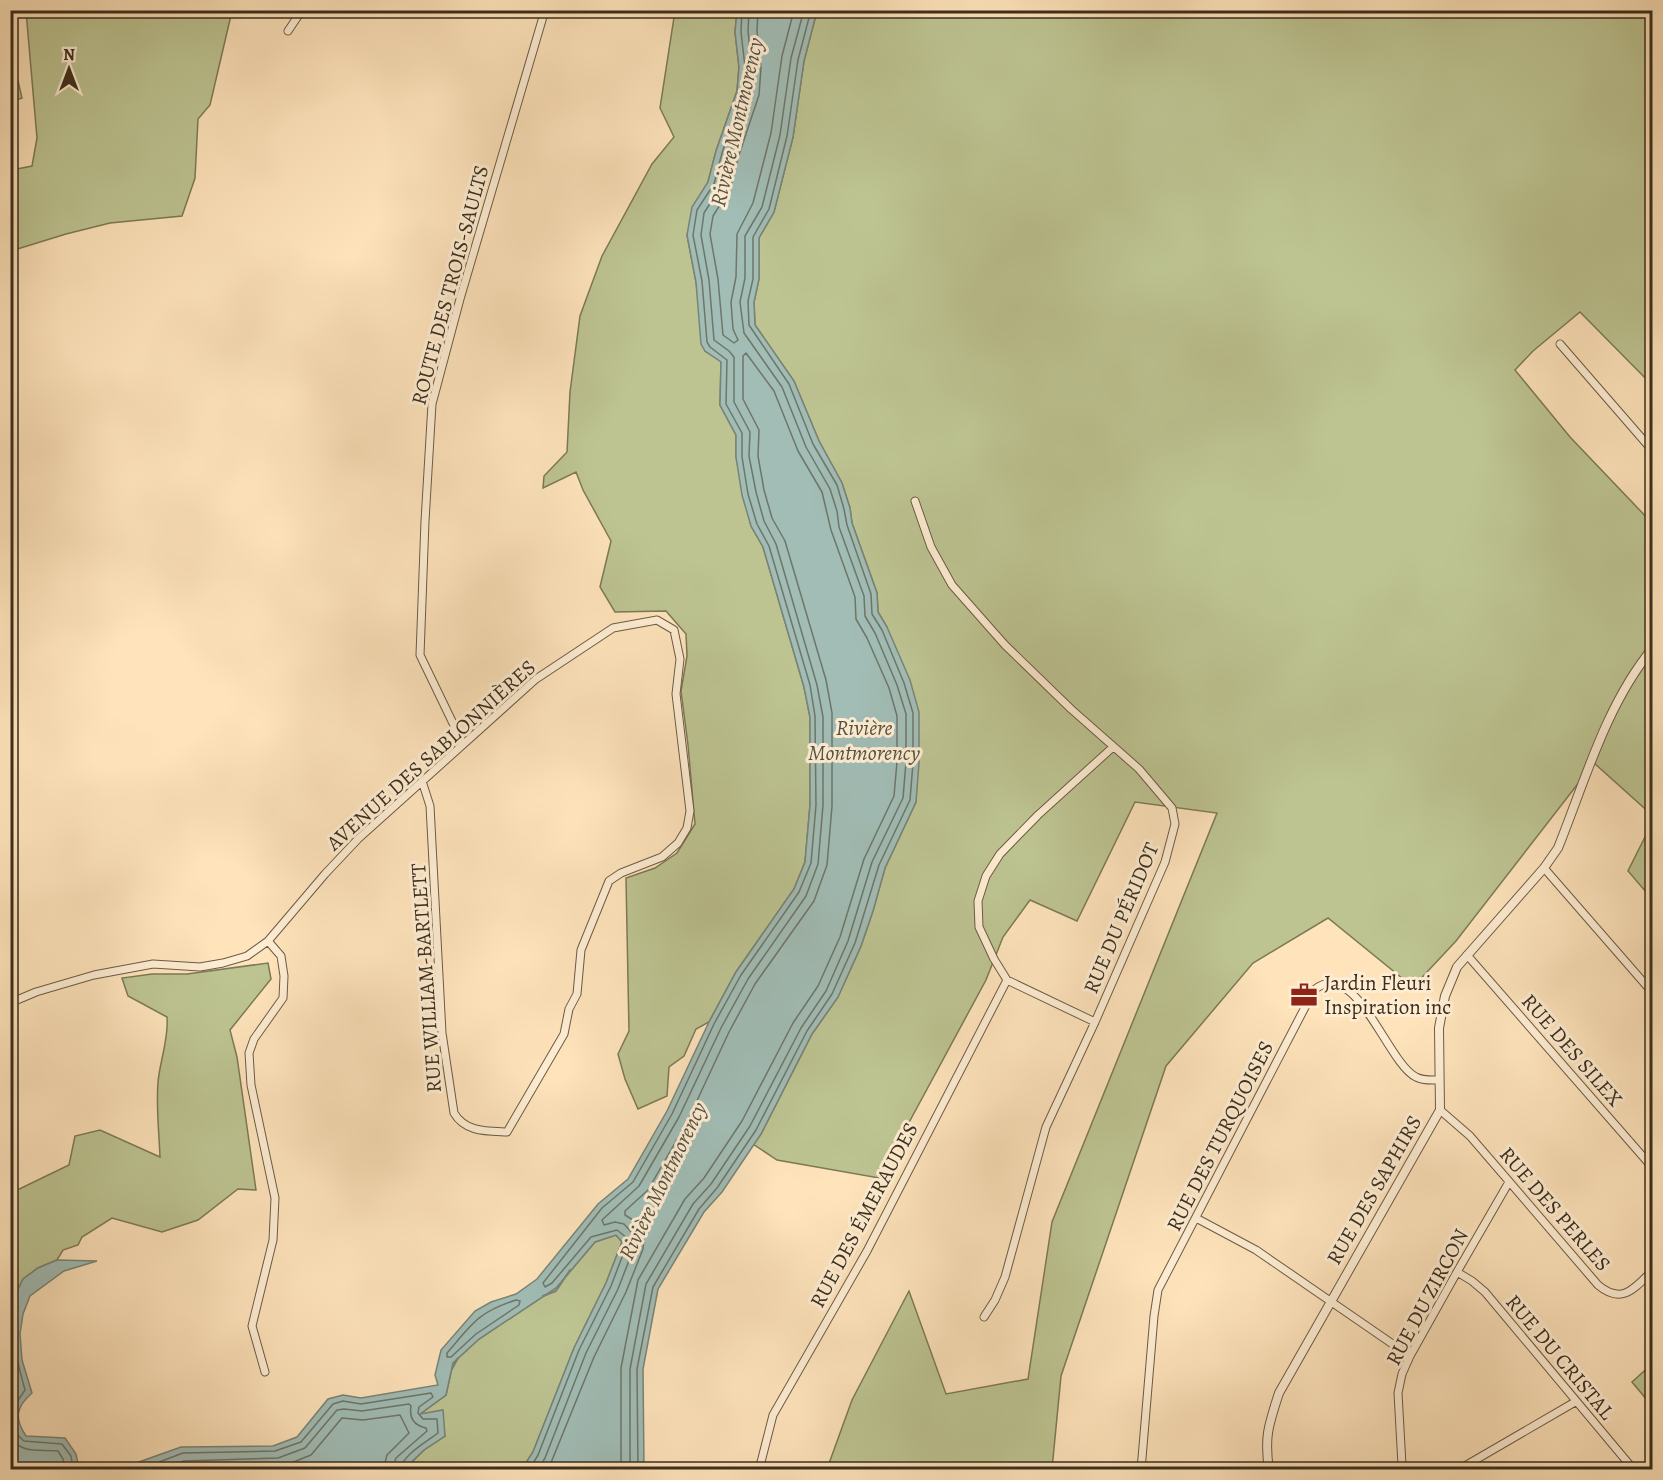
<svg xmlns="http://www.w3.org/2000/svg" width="1663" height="1480" font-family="Alegreya,serif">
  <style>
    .green { fill: #bdc492; stroke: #7c7957; stroke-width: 1.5 }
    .water { fill: #a1bdb6; stroke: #798478; stroke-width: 1.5 }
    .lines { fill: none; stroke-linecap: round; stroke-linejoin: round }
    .shore { stroke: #6e7669; stroke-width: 1.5 }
    .stream { stroke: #798478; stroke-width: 2 }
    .minor-casing { stroke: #6c5b44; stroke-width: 9 }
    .tertiary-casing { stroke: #6c5b44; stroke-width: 10 }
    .minor { stroke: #feedd3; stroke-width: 7 }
    .tertiary { stroke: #feedd3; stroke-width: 8 }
    .labels { text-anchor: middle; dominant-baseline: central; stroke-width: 6; stroke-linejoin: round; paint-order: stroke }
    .street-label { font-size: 21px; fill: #3c2e1c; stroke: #feedd3 }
    .poi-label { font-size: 21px; fill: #3c2e1c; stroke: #feedd3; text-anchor: start }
    .water-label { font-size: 22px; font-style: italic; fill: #555242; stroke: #feedd3 }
  </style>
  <rect width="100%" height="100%" fill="#fee3bb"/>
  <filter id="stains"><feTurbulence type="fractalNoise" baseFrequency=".00333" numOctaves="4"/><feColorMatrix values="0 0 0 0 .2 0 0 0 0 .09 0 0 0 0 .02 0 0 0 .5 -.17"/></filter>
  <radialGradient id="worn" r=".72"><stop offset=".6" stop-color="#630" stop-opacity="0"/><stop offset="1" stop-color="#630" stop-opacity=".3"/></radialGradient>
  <path class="green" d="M26 11H232L210 105 198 119 195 178 182 216 110 223 66 234 11 251V165L17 169 32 166 37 138Z
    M675 11H737L735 32 739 67 737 91 716 151 708 182 687 235 696 282 705 351 721 361 720 405 736 435V457L751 526 763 547 804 687 810 717V805L805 862 794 889 736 972 709 1022 696 1029 684 1056 669 1067 667 1096 638 1109 625 1079 618 1054 629 1031 626 878 655 868 677 853 695 824 688 745 681 691 687 656 686 634 666 611 615 612 600 587 611 541 583 490 576 472 543 488 544 476 567 452 570 392 580 316 602 256 652 164 674 137 660 108Z
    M817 11H1652V385L1580 312 1533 351 1515 370 1570 437 1652 523V815L1594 763 1456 941 1413 987 1328 918 1253 963 1166 1066 1061 1376 1052 1469H827L852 1400 909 1291 946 1394 1028 1379 1052 1222 1217 813 1135 802 1077 921 1030 900 1003 937 986 980 879 1178 777 1160 753 1144 761 1134 812 1034 838 997 861 946 873 911 885 868 916 802 887 627 878 612 877 593 852 523 850 508 842 483 819 441 794 381 755 325 754 302 759 279V238L774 212 793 137 804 61Z
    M11 60 15 68 22 98 11 102Z
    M1652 823V899L1628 871Z
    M268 963 271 979 230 1030 237 1057 256 1190 238 1189 198 1220 162 1232 112 1218 82 1237 78 1245 63 1250 57 1260 38 1268 23 1279 11 1304V1193L69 1165 75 1136 100 1130 160 1157C159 1132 156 1106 158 1082 160 1060 169 1039 167 1017L128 996 122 978 152 974H187Z
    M616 1235 622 1242 606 1283 574 1348 533 1452 522 1469 404 1470 424 1450 445 1436 419 1415 446 1395 453 1363 479 1339 556 1288 595 1242Z
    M1652 1364V1406L1632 1382Z"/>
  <path class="water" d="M737 11H817L804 61 793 137 774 212 759 238V279L754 302 755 325 794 381 819 441 842 483 850 508 852 523 877 593 878 612 887 627 910 680 919 712V763L916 802 885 868 873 911 861 946 838 997 812 1034 761 1134 722 1192 704 1212 658 1289 643 1369 644 1469H522L533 1452 574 1348 606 1283 622 1242 616 1235 595 1242 556 1288 479 1339 453 1363 446 1395 420 1414 443 1410 445 1436 424 1450 404 1469H126L136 1463 181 1447 273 1446 297 1437 328 1399 343 1395 361 1398 438 1385 435 1375 441 1350 475 1311 491 1302 516 1294 537 1279 598 1204 628 1179 667 1111 709 1022 736 972 794 889 805 862 810 805V717L804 687 763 547 751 526 742 495 736 457V435L720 405 721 362 705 351 701 344 696 282 687 235 692 207 708 182 716 151 737 91 739 67 735 32Z
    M57 1260 97 1261 64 1271 30 1296 23 1314 20 1334 22 1360 32 1393C16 1407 14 1418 26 1436L65 1438 76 1454 79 1469H11V1304L23 1279 38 1268Z"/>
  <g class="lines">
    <path class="shore" d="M758 10 757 31 761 68 759 95 738 158 730 189 713 216 710 234 718 279 723 335 734 343 738 340 733 329 731 302 736 277 737 234 753 203 771 133 782 56 794 10
      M516 1300 520 1301 519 1305 476 1334 451 1357H447V1353C472 1324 478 1312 516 1300Z
      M10 1305H16L18 1307C10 1337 17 1361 25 1390 13 1406 4 1426 24 1441L62 1444 71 1456 73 1470
      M10 1437C23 1455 39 1449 58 1451L63 1459 65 1470
      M138 1470 183 1453 275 1451 301 1442 333 1404 343 1401 361 1404 431 1393 433 1397 419 1407 418 1413 423 1419H437L438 1433C428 1441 402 1455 400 1470
      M159 1470 184 1461 278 1458 305 1448 337 1410 344 1409 362 1411 409 1404 411 1406C409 1419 414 1425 426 1428L427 1431 396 1458 392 1470
      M186 1470 281 1467 311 1455 342 1418 363 1420 400 1415 409 1433 387 1455 383 1470
      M529 1470 538 1455 579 1350 611 1286 627 1244V1238L617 1230 591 1237 552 1283 545 1287 543 1283 602 1208 633 1182 672 1114 714 1024 741 975 799 892 811 863 816 805 815 716 810 685 769 546 757 524 748 494 742 457V433L726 404 727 360 710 347 707 342 702 281 693 235 697 210 714 184 722 153 743 92 745 67 741 32 742 10
      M538 1470 545 1458 586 1353 618 1289 635 1245 634 1235 624 1224 615 1222 604 1225 602 1220 639 1186 679 1117 721 1028 748 979 806 896 818 864 823 805V717L817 685 776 544 764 521 756 492 749 456 750 432 734 402V357L729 351 714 340 709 280 701 235 704 213 721 186 729 155 750 94 752 68 748 31 749 10
      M548 1470 594 1357 626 1292 643 1249 644 1240 641 1230 633 1220 625 1215V1211L648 1190 687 1122 729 1032 755 984 814 901 827 865 832 806V713L826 680 785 541 772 518 764 490 758 456 759 430 743 399V356L746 353 774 391 798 451 822 492 831 530 855 597 856 619 867 638 889 688 897 716V762L894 796 864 859 840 937 818 986 793 1023 742 1121 704 1178 685 1199 638 1280 621 1368V1470
      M630 1470V1369L646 1284 693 1204 711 1184 750 1126 801 1028 826 991 848 941 872 862 903 798 906 762V714L897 685 875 633 865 616 864 596 839 527 837 511 830 489 806 447 782 387 744 333 740 302 745 278V236L762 207 780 135 791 58 804 10
      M638 1470 637 1369 653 1287 699 1209 717 1188 756 1130 807 1031 832 994 855 943 879 865 910 800 913 763V713L904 683 882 630 872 614 871 594 847 525 844 509 837 485 813 444 789 384 749 325 748 301 753 279V237L769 209 787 136 798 60 811 10"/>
    <path class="stream" d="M543 1296 556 1291 570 1270
      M452 1369 458 1358"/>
    <defs>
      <path id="minor" d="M288 31 302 10
        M1560 344 1652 450
        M915 501 931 547 952 585 1005 645 1071 709 1139 769 1172 808 1175 824 1165 862 1095 1022 1046 1127 1005 1277 995 1300 984 1317
        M463 744 420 655 425 521 432 404 460 299 545 10
        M1544 868 1652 992
        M1467 955 1652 1167
        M10 1003 36 992 94 975 153 964 200 967 223 963 247 956 268 941 325 874 358 839 536 679 613 628 657 620 674 630 680 659 676 694 690 811 687 828 678 843 662 857 621 873 609 881 581 950 577 994 569 1009 564 1034 507 1132C486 1131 465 1132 454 1113L442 1033 430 806 422 781
        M1095 1022 1007 980 994 959 979 927 978 901 986 876 1000 854 1038 815 1113 747
        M1440 1110 1470 1136 1598 1285C1622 1305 1634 1289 1652 1271
        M1196 1218 1256 1250 1410 1356
        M1457 1272 1472 1281 1485 1292 1634 1470
        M265 1372 252 1326 273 1240 275 1198 251 1085 249 1053 254 1039 283 998 284 976 281 956 268 941
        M759 1470 773 1415 867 1251 1007 980
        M1141 1470 1154 1316 1158 1290 1314 990C1356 956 1387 1063 1416 1077 1423 1081 1432 1080 1439 1080
        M1404 1470 1402 1465 1398 1393 1402 1374 1410 1356 1457 1272 1509 1182
        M1458 1470 1575 1402"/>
      <path id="tertiary" d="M1269 1470C1264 1436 1269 1424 1279 1393L1440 1110 1439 1028 1445 996 1457 967 1544 868 1558 848C1585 781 1606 705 1652 649"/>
    </defs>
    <use href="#minor" class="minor-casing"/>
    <use href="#tertiary" class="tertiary-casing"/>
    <use href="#minor" class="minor"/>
    <use href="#tertiary" class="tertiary"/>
  </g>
  <defs>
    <symbol id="office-bare" viewBox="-9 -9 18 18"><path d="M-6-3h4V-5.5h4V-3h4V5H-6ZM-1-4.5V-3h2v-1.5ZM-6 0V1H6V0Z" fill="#8f2418" stroke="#feedd3" stroke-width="2.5" paint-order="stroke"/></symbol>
  </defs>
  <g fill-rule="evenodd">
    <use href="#office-bare" x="1285" y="976" width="38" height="38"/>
  </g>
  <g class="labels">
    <g class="street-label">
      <text transform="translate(450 285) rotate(-75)">ROUTE DES TROIS-SAULTS</text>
      <text transform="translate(431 755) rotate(-42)">AVENUE DES SABLONNIÈRES</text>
      <text transform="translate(1121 918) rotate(-67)">RUE DU PÉRIDOT</text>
      <text transform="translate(426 978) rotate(-94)">RUE WILLIAM-BARTLETT</text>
      <text transform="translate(1572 1050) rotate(49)">RUE DES SILEX</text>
      <text transform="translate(1220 1136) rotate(-63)">RUE DES TURQUOISES</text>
      <text transform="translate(1374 1190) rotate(-60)">RUE DES SAPHIRS</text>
      <text transform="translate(1555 1209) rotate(49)">RUE DES PERLES</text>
      <text transform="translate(864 1215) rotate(-62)">RUE DES ÉMERAUDES</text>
      <text transform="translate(1427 1297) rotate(-62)">RUE DU ZIRCON</text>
      <text transform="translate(1560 1357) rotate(50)">RUE DU CRISTAL</text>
    </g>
    <g class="poi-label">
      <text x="1324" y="983">Jardin Fleuri<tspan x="1324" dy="24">Inspiration inc</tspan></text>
    </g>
    <g class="water-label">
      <text transform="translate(737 122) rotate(-77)">Rivière Montmorency</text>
      <text x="864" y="728">Rivière<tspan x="864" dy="25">Montmorency</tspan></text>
      <text transform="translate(663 1181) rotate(-64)">Rivière Montmorency</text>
    </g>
  </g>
  <rect width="1663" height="1480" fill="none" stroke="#fee3bb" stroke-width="36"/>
  <rect x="12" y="12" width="1639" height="1456" fill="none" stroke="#3c2e1c" stroke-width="3"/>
  <rect x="18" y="18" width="1627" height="1444" fill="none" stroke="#3c2e1c" stroke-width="1.5"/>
  <g transform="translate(69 69)" stroke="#feedd3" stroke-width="4.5" paint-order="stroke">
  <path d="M0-4.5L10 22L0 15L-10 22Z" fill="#3c2e1c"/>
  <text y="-9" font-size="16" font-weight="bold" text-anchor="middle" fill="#3c2e1c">N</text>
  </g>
  <rect width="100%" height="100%" filter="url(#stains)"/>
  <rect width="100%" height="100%" fill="url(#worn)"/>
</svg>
